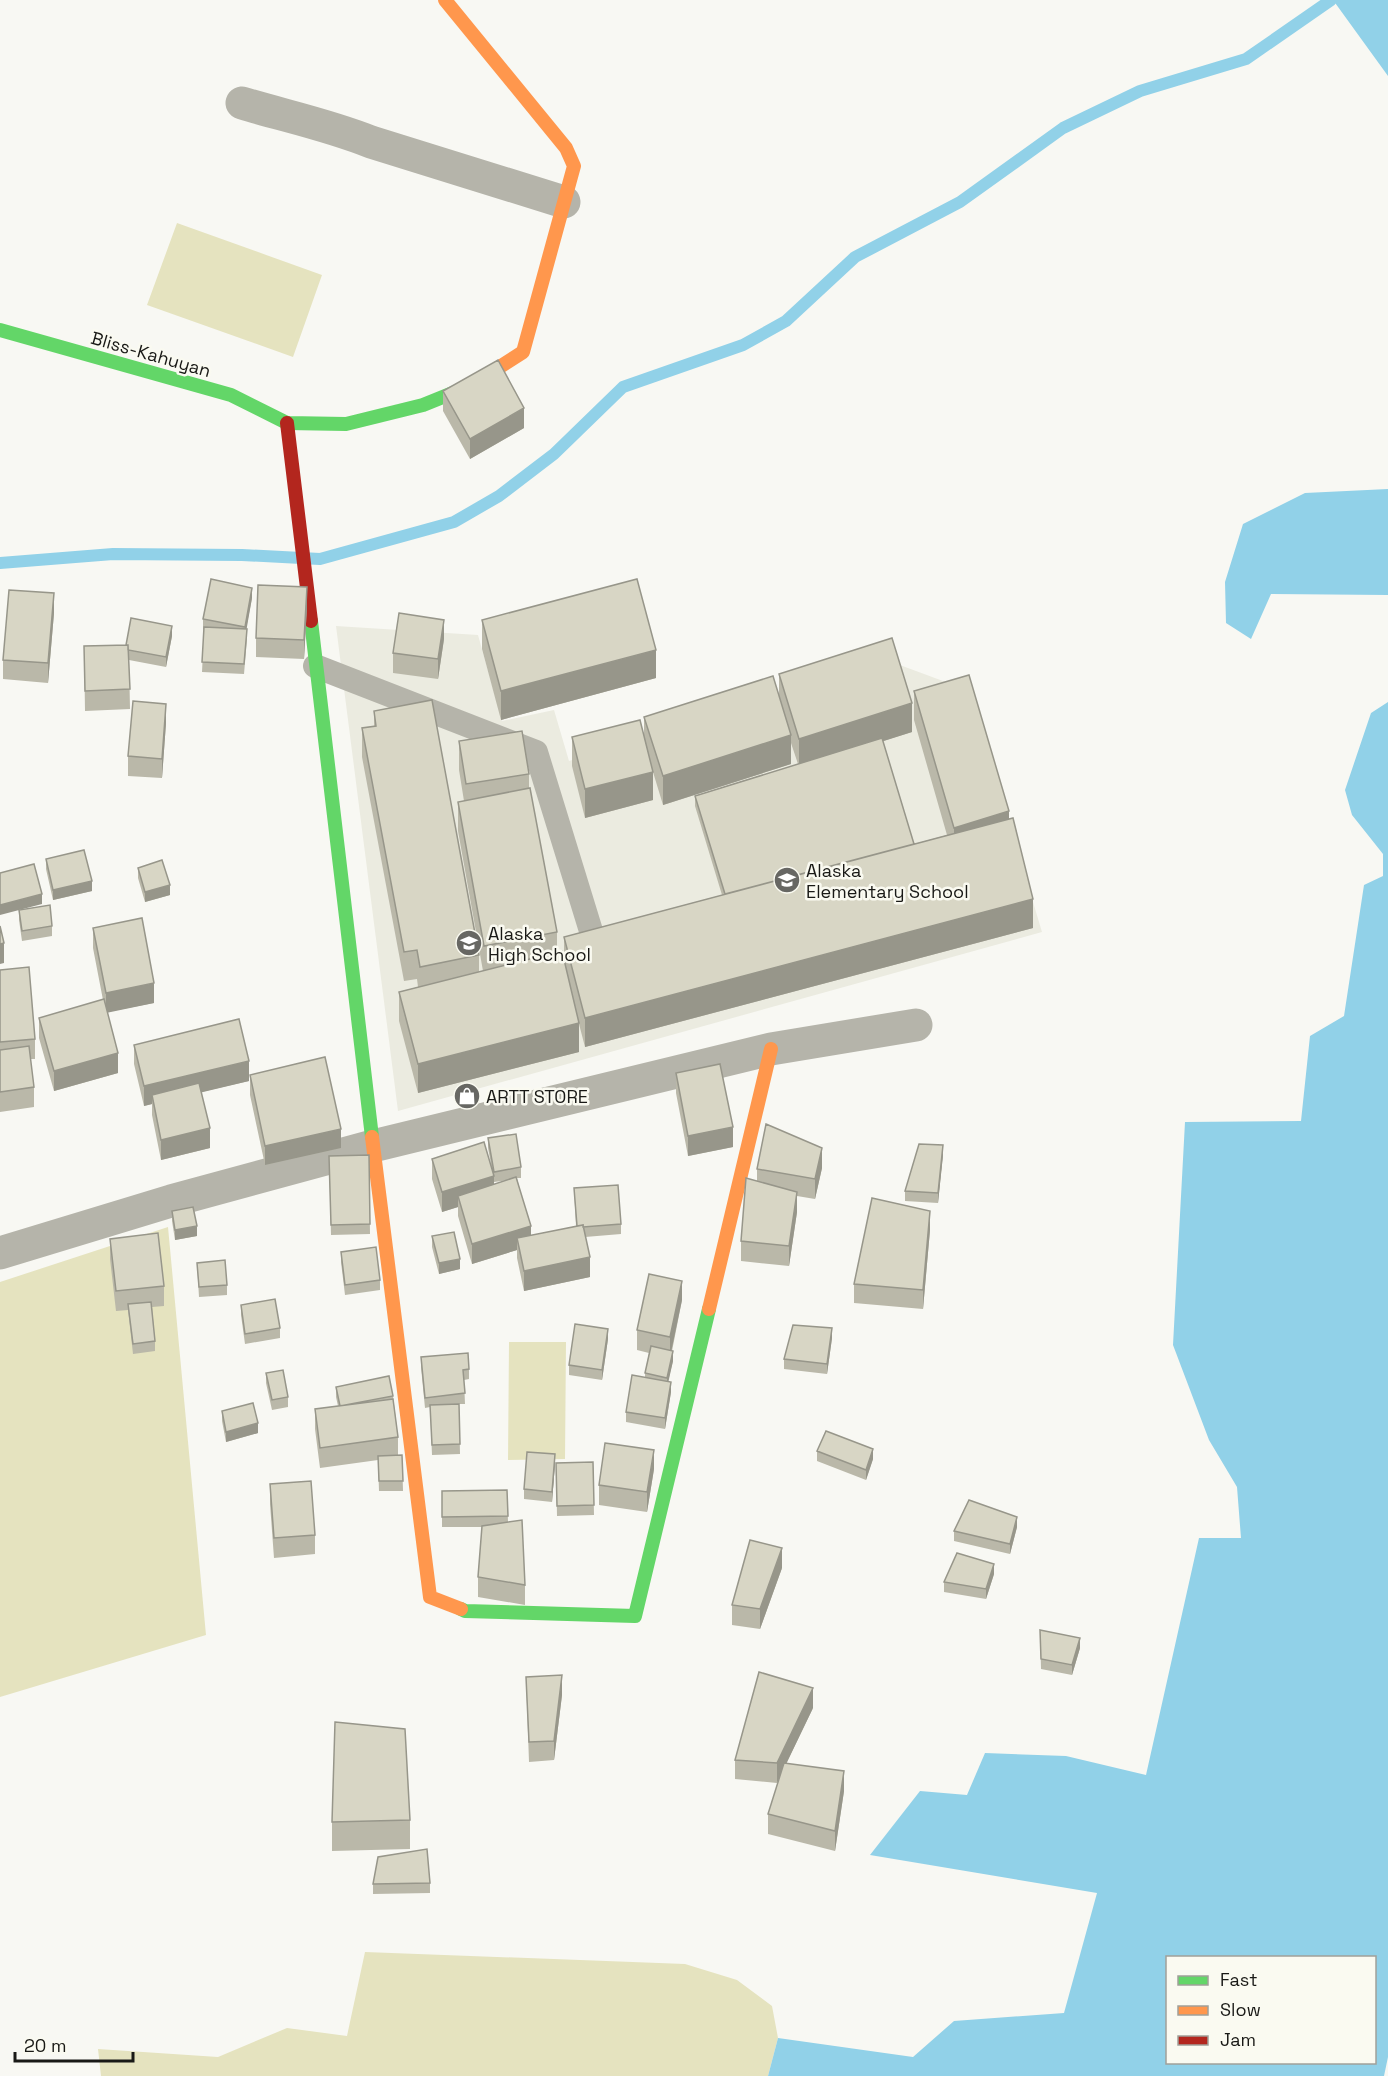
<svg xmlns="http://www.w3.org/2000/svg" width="1388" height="2076" font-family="'Space Grotesk',sans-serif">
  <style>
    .built { fill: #ebebe0 }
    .green { fill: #e5e3bf }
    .water { fill: #91d1e8; fill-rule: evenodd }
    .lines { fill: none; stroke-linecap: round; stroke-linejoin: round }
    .stream { stroke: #91d1e8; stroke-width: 12 }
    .lane { stroke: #b5b4aa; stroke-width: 24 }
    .street { stroke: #b5b4aa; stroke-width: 33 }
    .fast { stroke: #63d668; stroke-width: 14 }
    .slow { stroke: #ff974d; stroke-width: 14 }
    .jam { stroke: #b3261e; stroke-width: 14 }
    .wall { fill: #bab8a9; fill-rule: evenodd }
    .shaded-wall { fill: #97968a }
    .building { fill: #d8d6c5; stroke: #97968a; stroke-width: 1.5 }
    .labels { text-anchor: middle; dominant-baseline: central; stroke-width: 5; stroke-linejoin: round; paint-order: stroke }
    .street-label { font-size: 18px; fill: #191916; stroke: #fafaf1 }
    .poi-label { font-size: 18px; fill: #191916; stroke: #fafaf1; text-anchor: start }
  </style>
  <rect width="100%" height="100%" fill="#f8f8f3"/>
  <path class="built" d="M336 626 478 635 502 721 554 710 569 761 889 661 970 691 1042 932 398 1111Z"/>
  <path class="green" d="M177 223 322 275 293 357 147 305Z
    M168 1227 206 1635 0 1697V1282Z
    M509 1342H566L565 1459 508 1460Z
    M365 1952 685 1964 737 1980 772 2006 778 2038 768 2076H101L98 2049 218 2057 287 2028 347 2036Z"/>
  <path class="water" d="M1333 0H1388V76Z
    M1388 489V595L1271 594 1251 639 1226 623 1225 582 1243 524 1305 493Z
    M1388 702V2057L1384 2076H768L778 2038 913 2057 954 2021 1064 2013 1097 1893 870 1855 920 1791 967 1795 985 1753 1066 1756 1146 1775 1199 1538H1241L1237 1487 1209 1440 1173 1345 1185 1122 1301 1121 1310 1036 1344 1016 1364 885 1383 876V854L1352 815 1345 790 1371 713ZM1168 1958H1374V2062H1168Z"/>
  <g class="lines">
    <path class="stream" d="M0 563 113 554 242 555 320 559 454 522 499 496 554 454 623 387 743 345 786 321 855 257 960 202 1063 128 1140 91 1246 59 1331 0"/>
    <path class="lane" d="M315 666 536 752 591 931"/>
    <path class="street" d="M242 103C285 116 329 125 371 142L564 202
      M0 1253 171 1201 373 1146 771 1049 916 1025"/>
    <path class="fast" d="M0 330 231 395 287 423 346 424 423 405 470 386
      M311 621 372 1137
      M461 1609 465 1611 635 1616 709 1309"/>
    <path class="slow" d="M445 0 566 148 574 166 523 352 470 386
      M372 1137 430 1597 461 1609
      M709 1309 771 1049"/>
    <path class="jam" d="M287 423 311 621"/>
  </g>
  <path class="wall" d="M443 391 524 428 470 459 443 411Z
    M252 598 246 629 247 639 244 674 202 672 204 630 203 629V619Z
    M307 606 304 659 256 657V638Z
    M54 613 48 683 3 679V660Z
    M482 620 656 678 501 720 482 649Z
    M172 636 166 667 129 660 130 709 85 711 84 646 126 645Z
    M444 639 438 679 393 673V653Z
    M779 674 912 732 883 741 914 844 947 835 914 720V691L1009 819 1033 928 585 1047 579 1024V1052L418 1093 399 1021V992L418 987 417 979 404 981 362 757V728L374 726V711L479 955V972L483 971 458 831V802L464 801 459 770V741L529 774V789L557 932V952L564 961V937L722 895 695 806V796L798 764 791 743V764L663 805 653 772V800L585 818 572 766V737L644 738V717L779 694Z
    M166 723 162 778 128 776V756Z
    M46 859 92 891 53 900 46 869Z
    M138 868 170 895 145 902 138 878Z
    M19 910 52 926V936L22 941 19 920Z
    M93 928 154 1003 107 1012 118 1073 54 1091 39 1038V1018L103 1000 93 948Z
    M0 970 35 1039V1059H30L34 1087V1107L0 1112Z
    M134 1045 249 1081 201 1092 210 1148 161 1160 152 1115V1104L144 1106 134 1064Z
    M676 1073 733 1147 688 1156 676 1093Z
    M250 1075 341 1148 265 1165 250 1095Z
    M488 1138 521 1167V1178H517L531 1236 576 1226 574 1188 621 1224V1234L585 1237 590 1277 524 1291 517 1258V1250L472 1264 458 1216V1207L442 1212 432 1179V1159L491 1164 488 1148ZM509 1180 494 1184V1182Z
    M369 1155 370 1234 331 1235 329 1156Z
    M943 1155 938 1203 905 1201V1191Z
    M822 1168 815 1199 797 1196V1212L789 1266 741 1261V1241L757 1181V1169Z
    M172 1211 197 1236 175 1240 172 1221Z
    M930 1230 923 1309 854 1303V1284Z
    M432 1236 460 1269 439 1274 432 1247Z
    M110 1239 164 1286V1306L152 1307 155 1341V1351L133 1354 128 1310 116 1311 110 1259Z
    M341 1252 380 1280V1290L345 1295 341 1262Z
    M197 1263 227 1285V1295L199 1297Z
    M682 1300 672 1351 673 1361 668 1381 671 1392 665 1429 626 1422V1412L645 1377V1373L649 1353 637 1350V1330Z
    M241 1305 280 1328V1338L245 1344 241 1315Z
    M832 1338 827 1374 784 1369V1359Z
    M608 1339 602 1380 569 1375V1365Z
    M421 1357 469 1369V1379L464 1380 465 1404H459L460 1454 432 1455 430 1407 425 1408 421 1367Z
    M266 1373 288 1397V1407L272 1410 266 1383Z
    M336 1387 393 1396 398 1437V1455H402L403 1491H379L378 1460 320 1468 315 1429V1409L338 1406 336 1397Z
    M222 1411 258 1433 226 1442 222 1421Z
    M817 1451 873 1459 866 1480 817 1461Z
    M593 1462 594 1515 557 1516 556 1463Z
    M555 1464 552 1502 524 1499V1489Z
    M654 1469 647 1512 599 1505V1485Z
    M270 1484 315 1535V1554L274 1558 270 1504Z
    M507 1490 508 1522 525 1585V1605L478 1597V1577L482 1527H442V1491Z
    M1017 1527 1010 1554 954 1541V1531Z
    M782 1568 760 1629 732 1625V1605Z
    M994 1574 986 1599 944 1592V1582Z
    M1040 1630 1080 1648 1072 1675 1041 1669Z
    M526 1677 562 1695 554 1760 529 1762Z
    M813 1708 786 1764 844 1791 835 1851 768 1834V1814L780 1777 777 1783 735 1779V1760Z
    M410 1820V1849L332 1851V1822Z
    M430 1883V1893L373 1894V1884Z"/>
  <path class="shaded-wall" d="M524 408V428L470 459V439Z
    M307 587V606L304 659V640Z
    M252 588V598L245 638V627Z
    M54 593V613L48 683V663Z
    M444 620V639L438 679V659Z
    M172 626V636L166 667V657Z
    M656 650V678L501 720V691Z
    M912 703V732L799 768V739Z
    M166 704V723L162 778V759Z
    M791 735V764L663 805V776Z
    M653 772V800L585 818V789Z
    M1009 811V840L954 857V828Z
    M92 881V891L53 900V890Z
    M170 885V895L145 902V892Z
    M42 894V904L0 915V905Z
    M1033 899V928L585 1047V1018Z
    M4 943V963L0 964V944Z
    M154 983V1003L106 1013V993Z
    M579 1023V1052L418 1093V1064Z
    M118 1053V1073L54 1091V1071Z
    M249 1061V1081L153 1104 152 1095V1104L144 1106V1086Z
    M733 1127V1147L688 1156V1136Z
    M210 1128V1148L161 1160V1140Z
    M341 1129V1148L265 1165V1146Z
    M943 1145V1155L938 1203V1193Z
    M822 1148V1168L815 1199V1179Z
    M494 1176V1196H458V1207L442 1212V1192Z
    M797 1192V1212L789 1266V1246Z
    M930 1211V1230L923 1309V1290Z
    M197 1226V1236L175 1240V1230Z
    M531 1226V1245L517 1238V1250L472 1264V1244Z
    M590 1257V1277L524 1291V1271Z
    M460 1259V1269L439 1274V1263Z
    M682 1281V1300L670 1357V1337Z
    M832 1328V1338L827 1374V1364Z
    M608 1329V1339L602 1380V1370Z
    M673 1351V1361L667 1388V1378Z
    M671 1382V1392L665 1429V1418Z
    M258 1423V1433L226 1442V1432Z
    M873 1449V1459L866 1480V1470Z
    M654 1450V1469L647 1512V1492Z
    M555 1454V1464L552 1502V1492Z
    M1017 1517V1527L1010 1554V1544Z
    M782 1548V1568L760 1629V1609Z
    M994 1564V1574L986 1599V1589Z
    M1080 1638V1648L1072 1675V1665Z
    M562 1675V1695L554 1760V1741Z
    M813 1688V1708L777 1783V1763Z
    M844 1771V1791L835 1851V1831Z"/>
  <path class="building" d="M498 360 524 408 470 439 443 391Z
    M211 579 252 588 245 627 203 619Z
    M637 579 656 650 501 691 482 620Z
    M258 585 307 587 304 640 256 638Z
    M9 590 54 593 48 663 3 660Z
    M399 613 444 620 438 659 393 653Z
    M131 618 172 626 166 657 128 650V645H126Z
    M204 627 247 629 244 664 202 662Z
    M892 638 912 703 799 739 779 674Z
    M128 645 130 689 85 691 84 646Z
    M969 675 1009 811 954 828 914 691Z
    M773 676 791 735 663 776 644 717Z
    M432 700 479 955 420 967 417 950 404 952 362 728 376 726 374 711Z
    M133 701 166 704 162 759 128 756Z
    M640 720 653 772 585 789 572 737Z
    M522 731 529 774 466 784 459 741Z
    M882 738 914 844 725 894 695 796Z
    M530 788 557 932 484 946 458 802Z
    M1013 818 1033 899 585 1018 564 937Z
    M84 850 92 881 53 890 46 859Z
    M162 860 170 885 145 892 138 868Z
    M34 864 42 894 0 905V873Z
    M50 905 52 926 22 931 19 910Z
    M142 918 154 983 106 993 93 928Z
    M0 926 4 943 0 944Z
    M562 951 579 1023 418 1064 399 992Z
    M29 967 35 1039 0 1042V970Z
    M104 999 118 1053 54 1071 39 1018Z
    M239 1019 249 1061 144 1086 134 1045Z
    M29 1046 34 1087 0 1092V1050Z
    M325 1057 341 1129 265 1146 250 1075Z
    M720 1064 733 1127 688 1136 676 1073Z
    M199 1083 210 1128 161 1140 152 1095Z
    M766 1124 822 1148 815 1179 757 1169Z
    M516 1134 521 1167 494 1172 488 1138Z
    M484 1142 494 1176 442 1192 432 1159Z
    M919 1144 943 1145 938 1193 905 1191Z
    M369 1155 370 1224 331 1225 329 1156Z
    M516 1177 531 1226 472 1244 458 1196Z
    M746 1178 797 1192 789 1246 741 1241Z
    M618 1185 621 1224 583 1227V1225L577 1226 574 1188Z
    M872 1198 930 1211 923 1290 854 1284Z
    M193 1207 197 1226 175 1230 172 1211Z
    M583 1225 590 1257 524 1271 517 1238Z
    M454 1232 460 1259 439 1263 432 1236Z
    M158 1233 164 1286 116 1291 110 1239Z
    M376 1247 380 1280 345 1285 341 1252Z
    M225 1260 227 1285 199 1287 197 1263Z
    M649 1274 682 1281 670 1337 637 1330Z
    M275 1299 280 1328 245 1334 241 1305Z
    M151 1302 155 1341 133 1344 128 1304Z
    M575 1324 608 1329 602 1370 569 1365Z
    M793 1325 832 1328 827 1364 784 1359Z
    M651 1346 673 1351 667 1378 645 1373Z
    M468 1353 469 1369 463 1370 465 1393 425 1398 421 1357Z
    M283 1370 288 1397 272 1400 266 1373Z
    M632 1375 671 1382 665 1418 626 1412Z
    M389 1376 393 1396 340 1406 336 1387Z
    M393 1399 398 1437 320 1448 315 1409Z
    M253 1403 258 1423 226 1432 222 1411Z
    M459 1404 460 1444 432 1445 430 1405Z
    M826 1431 873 1449 866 1470 817 1451Z
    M605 1443 654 1450 647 1492 599 1485Z
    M527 1452 555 1454 552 1492 524 1489Z
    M402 1455 403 1481H379L378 1456Z
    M593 1462 594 1505 557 1506 556 1463Z
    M311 1481 315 1535 274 1538 270 1484Z
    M507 1490 508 1516 442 1517V1491Z
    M969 1500 1017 1517 1010 1544 954 1531Z
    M522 1520 525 1585 478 1577 482 1526Z
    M750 1540 782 1548 760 1609 732 1605Z
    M957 1553 994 1564 986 1589 944 1582Z
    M1040 1630 1080 1638 1072 1665 1041 1659Z
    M759 1672 813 1688 777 1763 735 1760Z
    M562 1675 554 1741 529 1742 526 1677Z
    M335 1722 405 1729 410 1820 332 1822Z
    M784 1763 844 1771 835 1831 768 1814Z
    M427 1849 430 1883 373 1884 378 1857Z"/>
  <defs>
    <symbol id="school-disc" viewBox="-11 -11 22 22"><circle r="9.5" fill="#676763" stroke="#fafaf1"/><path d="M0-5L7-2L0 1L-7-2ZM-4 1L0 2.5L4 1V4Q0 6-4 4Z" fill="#fff"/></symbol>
    <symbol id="shop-disc" viewBox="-11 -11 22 22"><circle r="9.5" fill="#676763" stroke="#fafaf1"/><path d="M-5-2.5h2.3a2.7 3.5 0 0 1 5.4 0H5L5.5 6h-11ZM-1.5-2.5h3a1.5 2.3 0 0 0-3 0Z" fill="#fff"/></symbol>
  </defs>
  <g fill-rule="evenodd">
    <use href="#school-disc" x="772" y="865" width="30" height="30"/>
    <use href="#school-disc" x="454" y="928" width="30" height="30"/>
    <use href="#shop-disc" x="452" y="1081" width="30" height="30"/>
  </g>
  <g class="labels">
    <g class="street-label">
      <text transform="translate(151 354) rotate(16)">Bliss-Kahuyan</text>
    </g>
    <g class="poi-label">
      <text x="806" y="870">Alaska<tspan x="806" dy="21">Elementary School</tspan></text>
      <text x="488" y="933">Alaska<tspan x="488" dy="21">High School</tspan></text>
      <text x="486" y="1096">ARTT STORE</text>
    </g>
  </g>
  <rect x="1166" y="1956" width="210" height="108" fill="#fafaf1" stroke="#a0a099" stroke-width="1.5"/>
  <rect x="1178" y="1976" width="30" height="9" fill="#63d668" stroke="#a0a099" stroke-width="1.5"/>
  <text x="1220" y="1986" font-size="18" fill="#191916">Fast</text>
  <rect x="1178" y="2006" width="30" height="9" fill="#ff974d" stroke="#a0a099" stroke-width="1.5"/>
  <text x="1220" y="2016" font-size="18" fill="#191916">Slow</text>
  <rect x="1178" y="2036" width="30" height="9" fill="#b3261e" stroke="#a0a099" stroke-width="1.5"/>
  <text x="1220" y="2046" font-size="18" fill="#191916">Jam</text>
  <path d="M15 2052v9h118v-9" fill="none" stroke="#191916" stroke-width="3"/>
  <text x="24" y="2052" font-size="18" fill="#191916" stroke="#fafaf1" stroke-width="4.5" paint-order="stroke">20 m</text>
</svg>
